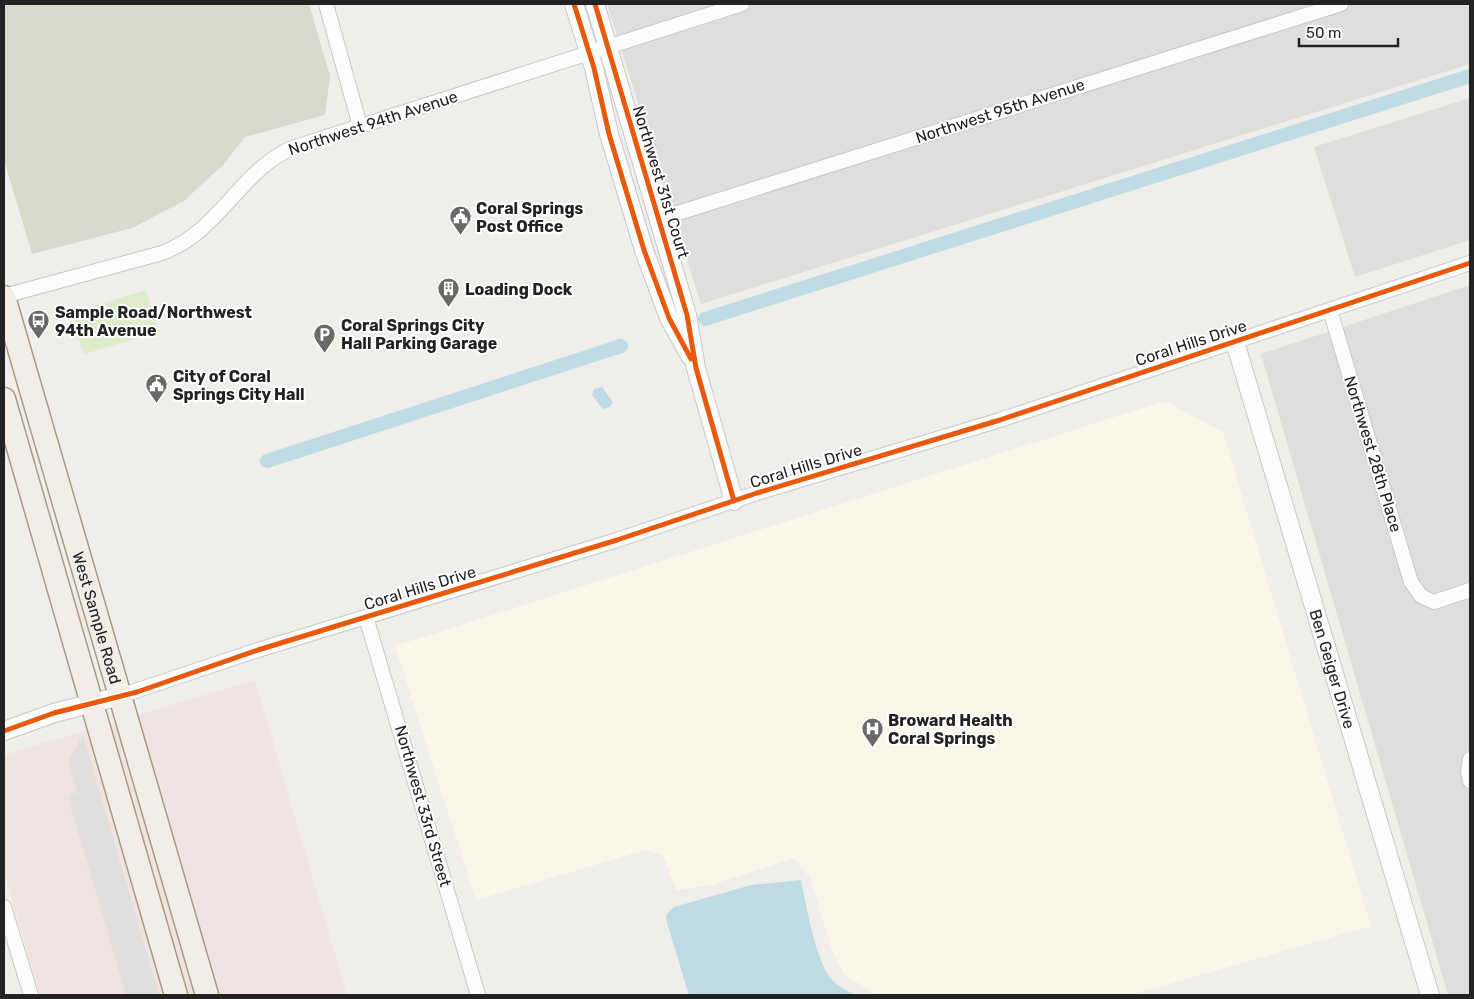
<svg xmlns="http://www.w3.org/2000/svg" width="1474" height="999" font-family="Rubik,sans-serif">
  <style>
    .residential { fill: #dfdedc }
    .commercial { fill: #f1e3e1 }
    .education { fill: #f8f7e8 }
    .construction { fill: #d9d9cd }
    .grass { fill: #ddeccb }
    .parking { fill: #e0dfde }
    .water { fill: #bfdbe3 }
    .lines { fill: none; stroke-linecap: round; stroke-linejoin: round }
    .canal { stroke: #bfdbe3; stroke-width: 14 }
    .minor-casing { stroke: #c9c8c7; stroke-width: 16 }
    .tertiary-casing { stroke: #c9c8c7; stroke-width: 20 }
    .primary-casing { stroke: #a79c86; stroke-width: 25 }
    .minor { stroke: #fdfcfc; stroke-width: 14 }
    .tertiary { stroke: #fdfcfc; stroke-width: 18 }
    .primary { stroke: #f3ede7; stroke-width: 22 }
    .cycleway-casing { stroke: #fff; stroke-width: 8 }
    .cycleway { stroke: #e8590c; stroke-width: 5 }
    .labels { text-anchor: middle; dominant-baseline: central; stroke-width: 4; stroke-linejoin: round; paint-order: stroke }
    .street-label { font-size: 16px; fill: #222; stroke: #fff }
    .poi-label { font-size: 16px; font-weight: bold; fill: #222; stroke: #fff; text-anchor: start }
  </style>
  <rect width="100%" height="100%" fill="#f0eeeb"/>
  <path class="residential" d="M607 4H1470V64L701 304Z
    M1470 98V240L1355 277 1314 147Z
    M1470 285V995H1448L1261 354Z"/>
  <path class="commercial" d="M255 680 347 995H40L4 871V755Z"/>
  <path class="education" d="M1165 401 1223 432 1371 926 1131 995H877L844 974 831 948 811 879 794 858 711 885 676 890 663 855 646 850 476 900 395 646Z"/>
  <path class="construction" d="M4 4H309L330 76 325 115 245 137 224 164 184 201 132 228 32 254 4 160Z"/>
  <path class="grass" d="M146 290 159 332 84 354 71 313Z"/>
  <path class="parking" d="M83 735 159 995H126L68 797 71 792 75 794 77 792 68 760Z"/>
  <path class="water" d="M602 387 613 402 610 407 603 409 592 395 594 389Z
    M801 880C806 904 817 969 835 983 841 988 849 991 855 995H689L667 923 666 915 674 907 751 885Z"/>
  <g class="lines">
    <path class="canal" d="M705 319 1470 76
      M267 461 621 346"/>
    <defs>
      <path id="minor" d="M326 4 360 126
        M659 219 1341 4
        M4 296 162 253C219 232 240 171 292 148L742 4
        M1330 310 1411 582 1421 596 1434 602 1470 590
        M366 617 478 995
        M120 696 258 650 617 540 757 493 1000 420 1470 263
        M1470 759 1468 772 1470 781
        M4 907 31 995"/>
      <g id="tertiary">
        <path d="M574 4 594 68 609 134 644 250 669 318 690 356"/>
        <path d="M595 4 687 315 696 368 734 501"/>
        <path id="s1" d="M1235 342 1430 995"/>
        <path d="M4 731 54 713 120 696"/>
      </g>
      <g id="primary">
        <path id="s2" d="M4 297 207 995"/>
        <path d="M4 399 176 995"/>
      </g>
    </defs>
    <use href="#minor" class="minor-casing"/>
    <use href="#tertiary" class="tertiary-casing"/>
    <use href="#primary" class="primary-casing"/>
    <use href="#minor" class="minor"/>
    <use href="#tertiary" class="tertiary"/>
    <use href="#primary" class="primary"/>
    <defs>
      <path id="cycleway" d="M574 4 594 68 609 134 644 250 669 318 691 359
        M595 4 687 315 696 368 734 501
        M4 731 54 713 137 692 258 650 617 540 757 493 1000 420 1470 263"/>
    </defs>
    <use href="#cycleway" class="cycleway-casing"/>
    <use href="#cycleway" class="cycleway"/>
  </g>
  <defs>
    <symbol id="civic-pin" viewBox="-11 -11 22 30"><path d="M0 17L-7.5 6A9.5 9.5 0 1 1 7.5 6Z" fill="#6a6968" stroke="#fff"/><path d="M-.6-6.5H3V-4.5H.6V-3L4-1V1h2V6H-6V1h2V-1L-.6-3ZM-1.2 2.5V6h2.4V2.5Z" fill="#fff"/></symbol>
    <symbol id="building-pin" viewBox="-11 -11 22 30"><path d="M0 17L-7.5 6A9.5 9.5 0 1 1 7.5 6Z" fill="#6a6968" stroke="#fff"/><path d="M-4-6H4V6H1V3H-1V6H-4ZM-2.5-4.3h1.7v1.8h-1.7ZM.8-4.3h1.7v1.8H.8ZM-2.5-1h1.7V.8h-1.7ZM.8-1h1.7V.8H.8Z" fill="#fff"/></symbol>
    <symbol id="bus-pin" viewBox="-11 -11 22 30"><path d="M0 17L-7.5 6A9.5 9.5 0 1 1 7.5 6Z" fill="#6a6968" stroke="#fff"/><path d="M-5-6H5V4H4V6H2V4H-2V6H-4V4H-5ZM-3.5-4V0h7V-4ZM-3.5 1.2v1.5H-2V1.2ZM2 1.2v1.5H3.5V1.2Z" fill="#fff"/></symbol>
    <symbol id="parking-pin" viewBox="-11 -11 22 30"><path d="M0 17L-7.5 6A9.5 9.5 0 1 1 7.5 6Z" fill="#6a6968" stroke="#fff"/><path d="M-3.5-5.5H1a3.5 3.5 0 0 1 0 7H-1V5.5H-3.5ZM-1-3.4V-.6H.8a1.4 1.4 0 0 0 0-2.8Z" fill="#fff"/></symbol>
    <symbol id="hospital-pin" viewBox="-11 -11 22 30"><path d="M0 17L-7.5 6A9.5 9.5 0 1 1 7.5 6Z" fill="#6a6968" stroke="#fff"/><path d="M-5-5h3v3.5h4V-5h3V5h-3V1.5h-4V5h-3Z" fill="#fff"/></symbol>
  </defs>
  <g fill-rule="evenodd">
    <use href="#civic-pin" x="448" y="204" width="25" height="34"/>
    <use href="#building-pin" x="436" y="276" width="25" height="34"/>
    <use href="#bus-pin" x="26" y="308" width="25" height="34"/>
    <use href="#parking-pin" x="312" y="322" width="25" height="34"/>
    <use href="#civic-pin" x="144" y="372" width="25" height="34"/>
    <use href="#hospital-pin" x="860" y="716" width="25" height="34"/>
  </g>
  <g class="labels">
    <g class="street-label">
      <text transform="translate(1000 111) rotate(-18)">Northwest 95th Avenue</text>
      <text transform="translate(373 123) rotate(-18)">Northwest 94th Avenue</text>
      <text transform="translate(661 182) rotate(73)">Northwest 31st Court</text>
      <text transform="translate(1191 343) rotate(-18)">Coral Hills Drive</text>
      <text transform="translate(1373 454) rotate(73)">Northwest 28th Place</text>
      <text transform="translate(806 466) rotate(-17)">Coral Hills Drive</text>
      <text transform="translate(420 588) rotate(-17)">Coral Hills Drive</text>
      <text stroke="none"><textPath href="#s2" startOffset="334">West Sample Road</textPath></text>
      <text stroke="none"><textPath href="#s1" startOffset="341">Ben Geiger Drive</textPath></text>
      <text transform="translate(423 806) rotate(74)">Northwest 33rd Street</text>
    </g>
    <g class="poi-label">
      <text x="476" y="208">Coral Springs<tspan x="476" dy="18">Post Office</tspan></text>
      <text x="465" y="289">Loading Dock</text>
      <text x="55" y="312">Sample Road/Northwest<tspan x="55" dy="18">94th Avenue</tspan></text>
      <text x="341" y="325">Coral Springs City<tspan x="341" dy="18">Hall Parking Garage</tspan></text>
      <text x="173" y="376">City of Coral<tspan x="173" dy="18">Springs City Hall</tspan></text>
      <text x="888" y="720">Broward Health<tspan x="888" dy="18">Coral Springs</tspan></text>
    </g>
  </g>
  <rect width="1474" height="999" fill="none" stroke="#222222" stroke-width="10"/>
  <path d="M1299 38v8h99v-8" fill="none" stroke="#222222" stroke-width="2.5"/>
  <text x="1306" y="38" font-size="15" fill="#222222" stroke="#ffffff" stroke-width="4" paint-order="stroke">50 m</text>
</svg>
